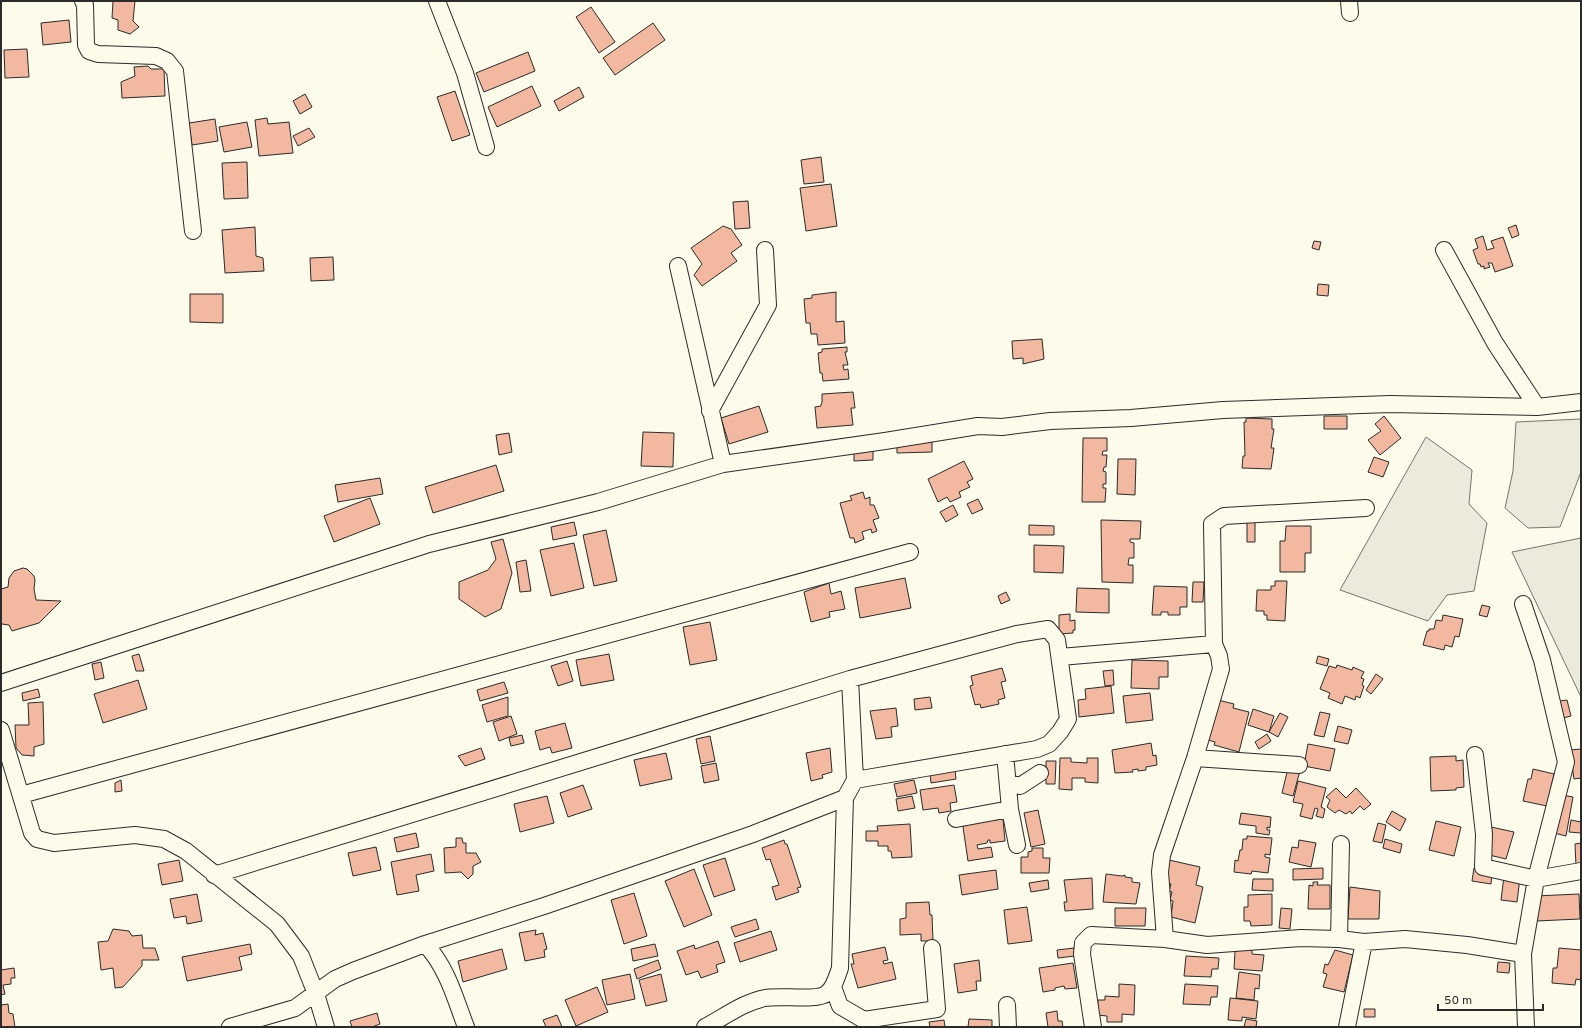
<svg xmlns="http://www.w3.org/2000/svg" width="1582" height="1028" font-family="Overpass,sans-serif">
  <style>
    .green { fill: #ecebdb; stroke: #74746e }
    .building { fill: #f2b8a0; stroke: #2b2b2b }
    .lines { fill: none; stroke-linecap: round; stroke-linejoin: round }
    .minor-casing { stroke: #2b2b2b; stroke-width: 18 }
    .minor { stroke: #fdfbea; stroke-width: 16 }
  </style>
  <rect width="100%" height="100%" fill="#fdfbea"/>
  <path class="green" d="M1581 419V472L1560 527 1528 528 1505 508 1513 471 1516 422Z
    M1426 437 1472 470 1469 504 1487 523 1474 591 1447 595 1428 621 1340 590Z
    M1581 538V697L1512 552Z"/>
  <path class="building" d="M113 1H135L133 21 139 27 130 34 118 30V20L112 18Z
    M591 7 615 42 599 53 576 17Z
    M69 20 71 42 43 45 41 23Z
    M653 23 665 40 615 75 603 58Z
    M27 49 29 77 5 78 4 50Z
    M528 52 535 71 484 92 476 73Z
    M148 66 151 69H164L165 96 122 98 121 82 135 76 134 67Z
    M532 86 541 106 497 127 488 107Z
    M579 87 584 97 559 111 554 101Z
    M455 91 470 135 452 141 437 97Z
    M305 94 312 107 300 114 293 101Z
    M267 118 268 124 289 122 293 153 259 156 255 120Z
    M215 119 218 141 192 145 189 123Z
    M247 122 252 147 224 152 219 127Z
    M309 128 315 137 298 146 293 136Z
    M821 157 824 182 804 184 801 160Z
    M247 162 248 198 224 199 222 163Z
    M831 184 837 226 806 231 800 188Z
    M748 201 750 228 735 229 733 202Z
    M1516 225 1519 235 1512 238 1508 228Z
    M723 226 731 229 742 245 731 253 737 261 702 286 694 275 702 264 691 248Z
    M255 227 256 256 263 258 264 271 225 273 222 230Z
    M1483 236 1487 250 1494 248 1491 241 1503 237 1513 266 1495 272 1492 263H1488L1490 267 1484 269V266L1481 267 1480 264H1478L1473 250 1478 248 1475 239Z
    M1314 241 1321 242 1319 250 1312 248Z
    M333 257 334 280 311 281 310 258Z
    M1318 284 1329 285 1328 296 1317 295Z
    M836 292V322L844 321 845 343 818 345 817 334H811L810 323H806L804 299 812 298V295Z
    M190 294H223V323L190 322Z
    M1042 339 1044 359 1023 364V358L1013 359 1012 341Z
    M847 347V352H845L848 365H843L844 370 848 369 849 379 823 381 822 373H820L818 353 822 352V349Z
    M853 392 855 408H851L853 425 817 428 815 407 821 406V404L822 403V394Z
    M759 406 768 432 729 444 721 418Z
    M1324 416H1347V429H1324Z
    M1384 416 1401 438 1380 455 1368 440 1381 431 1375 424Z
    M1246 418 1272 419V429H1274L1271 448H1274L1271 469 1242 468 1243 456H1245L1244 422H1246Z
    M643 432 674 433 673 467 641 466Z
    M509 433 512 452 499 455 496 435Z
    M1083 438H1107V451H1103L1102 455H1107L1106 467H1104L1103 471 1106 472V484H1103V488H1106L1105 502H1082Z
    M897 442H932V452L897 453Z
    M873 447V460L854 461V448Z
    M1374 457 1389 462 1383 477 1368 472Z
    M1118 459H1136L1135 495 1117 494Z
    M964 461 973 479 967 482 970 487 959 492 961 497 950 502 947 497 938 502 928 479Z
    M496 465 504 491 433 513 425 487Z
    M380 478 383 494 338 502 335 485Z
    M863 492 865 499 870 497V505H874L879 518 873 520 877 531 872 533 871 529 862 532 864 539 855 543 854 538H850L840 503 852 500 850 496Z
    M370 498 380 524 334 542 324 516Z
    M978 499 983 509 972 514 967 504Z
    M953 505 958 515 946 522 940 512Z
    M1247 519H1255V542H1247Z
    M1101 520 1141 521 1140 539H1130V542L1134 543V558H1129L1128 565H1133V583L1102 582Z
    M574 522 577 535 553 540 551 527Z
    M1029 525 1054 526V535H1029Z
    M1286 526H1311V553H1305V572H1280V541H1285Z
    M606 530 617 581 594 586 583 535Z
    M503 539 512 573 501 609 485 617 459 599V582L488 570 496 559 491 542Z
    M574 543 584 588 551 596 540 550Z
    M1034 545 1064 546 1063 573 1034 572Z
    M526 560 531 591 520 592 516 562Z
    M23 568 27 569 34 576 35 580 34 589 36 600 61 601 39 623 12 631 9 625 2 624 1 622V589L8 587 9 578 14 571Z
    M905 578 911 608 860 618 855 588Z
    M1275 581H1287L1285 621 1267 620V615H1264V611H1256L1257 590H1271V586H1275Z
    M1193 582H1204L1203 602H1192Z
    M829 583 831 594 841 591 845 609 829 612 830 617 811 622 804 592Z
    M1154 586 1187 587V607H1180V615H1168V612H1161V615H1152Z
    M1077 588 1109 589V613L1076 612Z
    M1006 592 1010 600 1001 604 998 596Z
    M1482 605 1490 607 1487 617 1479 615Z
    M1070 614V621L1075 620V630H1073V633L1059 634V615Z
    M1443 615 1463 619 1459 637 1455 636 1452 647 1445 645 1444 650 1423 645 1427 631H1429V629H1434L1436 620 1442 621Z
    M710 622 717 660 690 665 683 627Z
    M139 654 144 671H136L132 656Z
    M609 654 614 680 581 686 576 660Z
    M1318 656 1329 659 1327 666 1316 663Z
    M1132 660 1168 661V677H1159V689L1131 688Z
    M567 661 573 681 558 686 551 666Z
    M101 662 104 678 95 680 92 664Z
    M1337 665 1352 670 1353 667 1364 672 1361 678 1364 679 1362 685 1364 686 1360 698 1356 696 1355 700 1345 696 1342 704 1328 698 1330 693 1320 689 1329 666 1336 668Z
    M1002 668 1006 681 1001 682 1005 698 998 700 999 704 981 708 980 704 975 705 970 686 973 685 971 676Z
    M1113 670 1114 685 1105 686 1103 671Z
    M1376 674 1383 679 1371 694 1366 690Z
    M138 680 147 709 103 723 94 694Z
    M504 682 508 693 480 701 477 690Z
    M1111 686 1114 713 1079 717 1078 700 1086 699 1085 689Z
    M38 689 40 697 23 701 22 693Z
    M1150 693 1153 720 1126 723 1123 696Z
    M508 697V716L487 722 482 705Z
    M930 697 932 708 915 710 914 699Z
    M1218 700 1234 704 1233 708 1249 712 1239 752 1214 745 1215 742 1208 740Z
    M1567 700 1571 716 1563 718 1560 701Z
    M43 702 44 744 34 747V756L22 755 16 748 15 725H29L28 703Z
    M896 708 898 726 891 727 892 737 876 739 870 711Z
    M1253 709 1274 716 1269 732 1248 725Z
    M1320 712 1330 714 1324 737 1314 735Z
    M1280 713 1288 717 1278 737 1269 732Z
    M511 716 517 734 499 741 493 722Z
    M565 723 572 748 552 753 550 747 540 750 535 731Z
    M1338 726 1352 730 1348 744 1334 741Z
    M1267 734 1271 741 1259 749 1255 742Z
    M522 735 524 743 511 746 509 738Z
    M710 736 715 761 701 764 696 739Z
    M1151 743 1153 756 1156 755 1157 765 1146 767V770L1138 771V769L1132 770 1133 772 1115 773 1112 750Z
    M1308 744 1335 749 1330 771 1304 766Z
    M481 748 485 759 465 766 458 756Z
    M830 748 832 772 822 775 823 778 811 781 806 753Z
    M1581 749V781V778L1574 779 1570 750Z
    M666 753 672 779 640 786 634 760Z
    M1456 756V761L1463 760 1464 787 1456 788V790L1431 791 1430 757Z
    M1060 758H1071V762L1087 763V758H1098V783L1085 782V778H1072V790L1059 789Z
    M1046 761H1056L1055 784H1046Z
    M716 763 719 780 704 783 701 766Z
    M1288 768 1300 771 1293 796 1282 793Z
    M1533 769 1554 774 1547 806 1523 801 1528 779H1531Z
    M955 770 956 779 931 783 930 773Z
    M121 780 122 791 115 792V783Z
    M914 780 917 793 897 797 894 784Z
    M1298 781 1326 788 1321 807 1325 809 1323 818 1316 816 1318 809 1315 808 1312 819 1300 816 1303 804 1293 802Z
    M583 785 592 809 568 817 560 793Z
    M954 785 957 802 950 803 951 811 939 813 938 808 923 810 920 790Z
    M1336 788 1346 798 1356 788 1371 804 1364 810 1360 806 1352 814 1350 811 1346 814 1339 810 1335 813 1327 807 1330 800 1326 797Z
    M1562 795 1573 797 1566 836 1554 833Z
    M547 796 554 823 520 832 514 804Z
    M912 796 915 808 898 811 896 799Z
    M1038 810 1045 844 1031 847 1024 813Z
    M1392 811 1406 819 1400 831 1386 822Z
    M1241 813 1271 817 1270 828 1267 827V830H1270L1269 835 1256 833V826L1239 824Z
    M1003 819 1005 841 990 843V840H988L987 843 977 845 978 849 991 847 993 857 968 861 963 827 967 823Z
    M1571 820 1581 822V833L1569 832Z
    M1436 821 1461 827 1454 856 1429 850Z
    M1378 823 1386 825 1382 843 1373 841Z
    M910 824 912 857 892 858 891 851H888V846H878V841H866V831H878L877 826Z
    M1491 827 1514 832 1506 859 1485 854Z
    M416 833 419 847 397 852 394 838Z
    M1247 836 1272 838 1270 855 1265 854V857L1270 858 1268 873 1252 871 1251 874 1234 872 1235 860 1238 861 1240 850H1242L1243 839H1247Z
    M456 838H462L463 843H466V853H476L481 862 473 866V874L468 879 461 872 445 873 444 848 456 847Z
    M1385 839 1402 844 1400 853 1383 848Z
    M784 840 785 844H787L801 887 797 888 799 892 776 900 772 887 779 885 770 859 766 860 762 848Z
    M1299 840 1316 843 1311 867 1289 862 1292 847 1298 848Z
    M1581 843V866H1576L1575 844Z
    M376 847 381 870 353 876 348 853Z
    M1032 848H1043V858H1050L1049 873H1021V857H1028V852L1032 851Z
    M431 854 434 871 416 875 419 891 397 895 391 862Z
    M725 858 735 890 714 897 703 865Z
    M179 860 183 881 162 885 158 864Z
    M1169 860 1200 867 1196 885 1203 887 1195 923 1171 917 1173 901 1170 900 1172 892 1169 891 1171 884 1164 882Z
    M1323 868V879L1293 880V869Z
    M1474 868 1484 869 1492 874 1491 884 1472 881Z
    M694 869 712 915 684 927 665 881Z
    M996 870 998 889 962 895 959 875Z
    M1106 874 1122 876 1125 875V877L1132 878V882L1140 883 1136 904 1103 902Z
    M1504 876 1520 878 1517 902 1501 900Z
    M1092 878 1093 909 1065 911 1064 902H1067L1064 880Z
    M1253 879H1273V891L1252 890Z
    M1048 880 1049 889 1031 892 1029 883Z
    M1313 882H1318L1317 885H1330V909H1308L1309 885 1313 886Z
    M1350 887 1380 891 1379 919H1348Z
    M634 893 647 936 624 944 611 900Z
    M197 894 202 921 187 924 186 916 174 918 170 899Z
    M1272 894V925L1251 926 1250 921H1244V907H1248V895Z
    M1579 894 1580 919 1536 921 1535 896Z
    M929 902 930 915H932L933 941H921V934L900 935V919L906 918V903Z
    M1027 907 1032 941 1008 944 1004 910Z
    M1115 908H1146L1145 926H1115Z
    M1281 908 1292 909 1290 929 1279 928Z
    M756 919 759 929 735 937 731 927Z
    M113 929 129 931 132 936 142 935 143 948H155L159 960H142V966L123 987 115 988 113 968 101 970 98 942 108 941Z
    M536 930 535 935 543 933 547 949 544 950 545 957 525 961 519 933Z
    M771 931 777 950 740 962 734 943Z
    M718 941 725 962 716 965 718 972 701 978 698 971 686 975 677 951 694 945 695 949Z
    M250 944 252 954 239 957 242 970 187 981 182 957Z
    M655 944 658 956 633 961 631 949Z
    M885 947 888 960 883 961 884 964 892 962 896 979 858 988 851 964H854L852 954Z
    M1074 948 1075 956 1058 958 1057 950Z
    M1559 948 1581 950V980L1576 979 1575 985 1552 983 1553 968H1557Z
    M502 949 507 969 463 982 458 961Z
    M1238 949 1252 950V954L1264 955 1262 971 1234 969 1235 951H1238Z
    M1335 950 1353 955 1344 992 1323 987 1327 974 1323 973 1325 964 1328 965Z
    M1186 956 1219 958 1218 969H1212L1211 977 1184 976Z
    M658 960 661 969 637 979 634 969Z
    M979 960 981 981H976L977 990 958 993 954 964Z
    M1498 962 1510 963 1509 973 1497 972Z
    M1073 963 1077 988 1065 989 1064 986 1055 988V990L1043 992 1039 968Z
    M14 968 15 978H11V984L3 985 5 994 1 995V970Z
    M1239 972 1260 975 1259 989 1255 988 1254 1000 1236 998Z
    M630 974 635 999 607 1005 602 980Z
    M661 974 667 1001 646 1006 639 980Z
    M1119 984 1135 985 1134 1015 1122 1014V1022H1107V1016L1097 1015 1098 1000H1105V996L1119 997Z
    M1185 984 1218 986 1217 997H1211L1210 1005 1183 1004Z
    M597 987 608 1012 576 1026 565 1000Z
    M1230 998 1258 1001 1256 1019 1242 1017V1021L1228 1020Z
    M8 1004 9 1013 13 1014 15 1027H1V1005Z
    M1364 1009H1375V1017H1364Z
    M1057 1011 1058 1021H1062L1063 1027H1048L1046 1013Z
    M377 1013 380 1024 372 1027H352L350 1021Z
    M557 1015 562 1027H546L543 1020Z
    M969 1019 992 1020V1027H968Z
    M1246 1019 1257 1021 1256 1027H1244Z
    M944 1020 945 1027H930L929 1022Z"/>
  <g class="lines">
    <defs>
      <path id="minor" d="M83 1 85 5 86 45 89 51 98 54 156 56 167 61 175 71 193 231
        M437 1 465 73 486 147
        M1349 1 1350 13
        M1444 250 1495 343 1537 407
        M678 266 723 464
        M710 411 768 305 765 250
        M1366 508 1224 516 1212 524 1214 644 1219 656 1221 669 1195 758 1162 855 1160 872 1165 939 1207 945 1301 938 1339 939 1364 942 1405 939 1467 945 1523 954
        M1523 604 1542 660 1566 762 1536 879 1523 954 1526 1027
        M1060 657 1214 644
        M1 683 429 544 598 502 723 464 885 441 978 426 1002 427 1050 421 1131 418 1223 410 1390 404 1537 407 1581 402
        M1 730 32 833 37 839 54 843 135 835 164 839 186 851 277 924 301 956 316 994 326 1027
        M1005 754 1010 809 1017 845
        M1475 755 1484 834 1483 867 1536 879 1581 871
        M1195 758 1299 765
        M1008 783 1020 786 1040 773
        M21 795 910 552
        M956 819 1010 809
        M214 875 850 679 1017 634 1048 629 1057 640 1068 719 1060 732 1049 744 1037 749 855 780
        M1339 939 1341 844
        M425 944C447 967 455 998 466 1027
        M833 987 840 1006 864 1020 937 1009 932 948
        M1007 1005 1008 1027
        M230 1027 295 1008 335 979 353 971 425 944 544 906 753 834 845 798
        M705 1027C724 1017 744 1002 765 998 780 995 816 1001 826 994 834 989 837 976 840 968L845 798 855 780 850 679
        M1093 1027 1082 954 1083 943 1091 935 1165 939
        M1347 1027 1364 942"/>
    </defs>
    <use href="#minor" class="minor-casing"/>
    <use href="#minor" class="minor"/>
  </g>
  <rect width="1582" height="1028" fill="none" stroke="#2b2b2b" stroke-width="4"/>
  <path d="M1438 1004v6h105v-6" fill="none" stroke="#2b2b2b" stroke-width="2"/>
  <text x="1444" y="1004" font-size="12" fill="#2b2b2b" stroke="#fdfbea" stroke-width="3" paint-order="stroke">50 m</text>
</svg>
